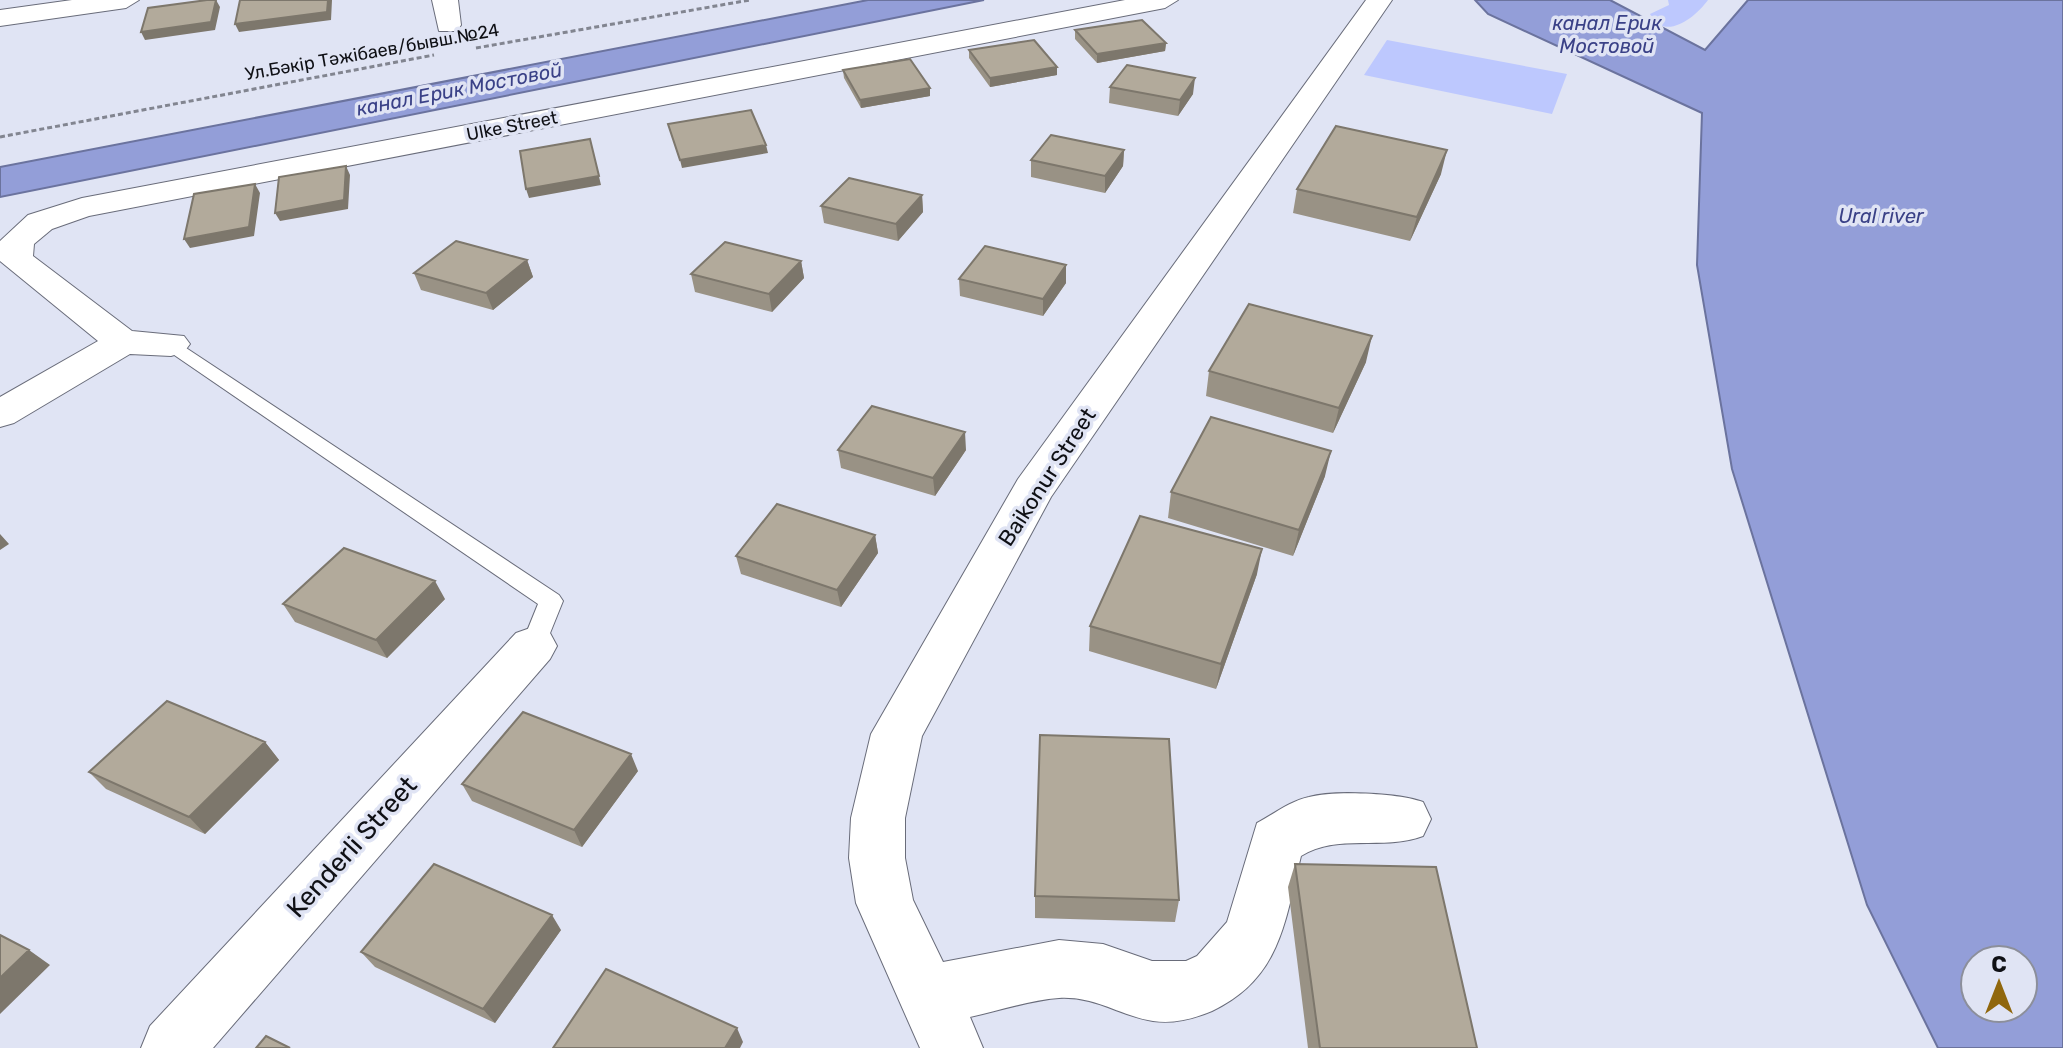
<svg xmlns="http://www.w3.org/2000/svg" width="2063" height="1048" font-family="Rubik,sans-serif">
  <style>
    .green { fill: #bdc8fe }
    .water { fill: #939ed8; stroke: #6b739e; stroke-width: 2; fill-rule: evenodd }
    .lines { fill: none; stroke-linecap: round; stroke-linejoin: round }
    .lane-casing { stroke: #696c7a; stroke-width: 2 }
    .street-casing { stroke: #696c7a; stroke-width: 2 }
    .path { stroke: #828590; stroke-width: 3; stroke-dasharray: 5 3; stroke-linecap: butt }
    .lane { fill: #fff; fill-rule: evenodd }
    .street { fill: #fff; fill-rule: evenodd }
    .wall { fill: #999285 }
    .shaded-wall { fill: #7d776c }
    .building { fill: #b2aa9b; stroke: #7d776c; stroke-width: 2 }
    .labels { text-anchor: middle; dominant-baseline: central; stroke-width: 7; stroke-linejoin: round; paint-order: stroke }
    .far-street-label { font-size: 18px; fill: #0f1015; stroke: #e0e4f4 }
    .far-water-label { font-size: 20px; font-style: italic; fill: #3a4187; stroke: #e0e4f4 }
    .street-label { font-size: 22px; fill: #0f1015; stroke: #e0e4f4 }
    .near-street-label { font-size: 26px; fill: #0f1015; stroke: #e0e4f4 }
  </style>
  <rect width="100%" height="100%" fill="#e0e4f4"/>
  <path class="green" d="M1668 0H1708C1695 18 1664 42 1650 14L1669 5Z
    M1387 40 1567 74 1552 114 1364 75Z"/>
  <path class="water" d="M868 0H984L0 197V167Z
    M1475 0H1610L1705 50 1748 0H2063V1048H1938L1867 905 1732 469 1697 265 1702 113 1488 14ZM1975 960H2023V1008H1975Z"/>
  <g class="lines">
    <defs>
      <path id="lane" d="M171 338 559 595 563 601 542 653 533 656 524 653 521 646 538 604 164 348 162 344Z"/>
      <path id="street" d="M72 0H139L126 8 0 26V10Z
        M432 0H458L461 25 457 31H439Z
        M1125 0H1178L1165 8 89 216 52 229 34 244 33 256 132 331 184 336 190 344 184 352 171 356 130 354 14 423 0 427V397L98 341 0 261V241L28 215 82 198Z
        M1366 0H1392L1051 497 922 736 905 818V858L913 900 943 962 1059 940 1103 944 1152 961H1186L1197 956 1227 922 1257 823C1274 814 1290 801 1309 797 1333 790 1400 793 1423 802L1431 819 1423 836C1383 851 1337 833 1301 856 1285 922 1280 979 1212 1011 1193 1019 1174 1024 1153 1021 1120 1016 1096 996 1059 998 1030 1000 998 1011 970 1017L983 1048H920L856 903 849 858 851 818 871 734 1018 479Z
        M533 627 550 633 557 646 550 659 213 1048H141L150 1026 516 633Z"/>
    </defs>
    <use href="#lane" class="lane-casing"/>
    <use href="#street" class="street-casing"/>
    <path class="path" d="M476 48 750 0
      M0 137 434 55"/>
    <use href="#lane" class="lane"/>
    <use href="#street" class="street"/>
  </g>
  <path class="wall" d="M1075 30 1166 43 1165 51 1097 63 1075 39Z
    M969 50 1057 75 990 87 969 58Z
    M843 70 930 96 861 108 844 78Z
    M1110 87 1193 94 1178 116 1109 103Z
    M1124 150 1123 166 1105 193 1031 177V160Z
    M1441 174 1410 241 1293 213 1297 189Z
    M922 195 923 212 898 241 824 223 821 206Z
    M527 260 533 277 493 310 421 290 414 273Z
    M801 261 804 278 772 312 695 292 691 274Z
    M1066 265V283L1043 316 960 296 959 279Z
    M1366 362 1333 433 1206 396 1209 371Z
    M838 450H966L935 496 841 468Z
    M1325 476 1293 556 1168 518 1171 492Z
    M875 535 878 553 841 607 741 574 736 556Z
    M1257 574 1216 689 1089 651 1090 626Z
    M445 599 387 658 295 622 283 604Z
    M265 742 279 760 205 834 106 789 89 772Z
    M638 771 582 847 472 801 462 784Z
    M1295 864 1477 1048H1308L1288 887Z
    M1035 896 1179 900 1175 922 1035 918Z
    M561 930 495 1023 375 967 361 952Z"/>
  <path class="shaded-wall" d="M216 0 220 7 215 30 145 40 141 32Z
    M328 0H332L331 20 239 32 235 24Z
    M1166 43 1165 51 1097 63V54Z
    M1057 67V75L990 87V78Z
    M1195 78 1193 94 1178 116 1180 100Z
    M930 88V96L861 108 860 100Z
    M590 139 601 185 529 198 526 189Z
    M766 145 768 153 682 168 680 160Z
    M1124 150 1123 166 1105 193V176Z
    M1447 150 1441 174 1410 241 1417 217Z
    M346 166 350 175 348 209 280 221 275 213Z
    M255 184 260 193 254 236 190 248 184 239Z
    M922 195 923 212 898 241 896 224Z
    M527 260 533 277 493 310 486 293Z
    M801 261 804 278 772 312 769 294Z
    M1066 265V283L1043 316V299Z
    M1372 336 1366 362 1333 433 1339 408Z
    M965 432 966 450 935 496 933 478Z
    M1331 451 1325 476 1293 556 1299 530Z
    M0 534 9 544 0 550Z
    M875 535 878 553 841 607 837 590Z
    M1262 549 1257 574 1216 689 1221 664Z
    M435 581 445 599 387 658 376 640Z
    M265 742 279 760 205 834 189 817Z
    M631 754 638 771 582 847 574 830Z
    M552 915 561 930 495 1023 483 1009Z
    M29 950 50 965 0 1014V978Z
    M737 1028 743 1042 740 1048H725Z"/>
  <path class="building" d="M207 0H216L211 22 141 32 148 8Z
    M240 0H328L327 12 235 24Z
    M1142 20 1166 43 1097 54 1075 30Z
    M1034 40 1057 67 990 78 969 50Z
    M910 59 930 88 860 100 843 70Z
    M1127 65 1195 78 1180 100 1110 87Z
    M751 110 766 145 680 160 668 124Z
    M1336 126 1447 150 1417 217 1297 189Z
    M1051 135 1124 150 1105 176 1031 160Z
    M590 139 599 176 526 189 520 151Z
    M346 166 344 200 275 213 279 177Z
    M849 178 922 195 896 224 821 206Z
    M255 184 249 227 184 239 194 194Z
    M456 241 527 260 486 293 414 273Z
    M725 242 801 261 769 294 691 274Z
    M985 246 1066 265 1043 299 959 279Z
    M1249 304 1372 336 1339 408 1209 371Z
    M872 406 965 432 933 478 838 450Z
    M1211 417 1331 451 1299 530 1171 492Z
    M777 504 875 535 837 590 736 556Z
    M1140 516 1262 549 1221 664 1090 626Z
    M344 548 435 581 376 640 283 604Z
    M167 701 265 742 189 817 89 772Z
    M523 712 631 754 574 830 462 784Z
    M1040 735 1169 739 1179 900 1035 896Z
    M434 864 552 915 483 1009 361 952Z
    M1295 864 1436 867 1477 1048H1320Z
    M0 935 29 950 0 978Z
    M606 969 737 1028 725 1048H553Z
    M266 1036 290 1048H256Z"/>
  <g class="labels">
    <g class="far-street-label">
      <text transform="translate(372 52) rotate(-10)">Ул.Бәкір Тәжібаев/бывш.№24</text>
      <text transform="translate(512 126) rotate(-11)">Ulke Street</text>
    </g>
    <g class="far-water-label">
      <text x="1607" y="23">канал Ерик<tspan x="1607" dy="23">Мостовой</tspan></text>
      <text transform="translate(459 89) rotate(-11)">канал Ерик Мостовой</text>
      <text x="1881" y="216">Ural river</text>
    </g>
    <g class="street-label">
      <text transform="translate(1047 477) rotate(-57)">Baikonur Street</text>
    </g>
    <g class="near-street-label">
      <text transform="translate(352 847) rotate(-48)">Kenderli Street</text>
    </g>
  </g>
  <g transform="translate(1999 984)"><circle r="38" fill="#e0e4f4" stroke="#8c8f9b" stroke-width="2"/>
  <path d="M0-6L14 30L0 20L-14 30Z" fill="#90670d"/>
  <text y="-12" font-size="22" font-weight="bold" text-anchor="middle" fill="#0f1015">С</text>
  </g>
</svg>
